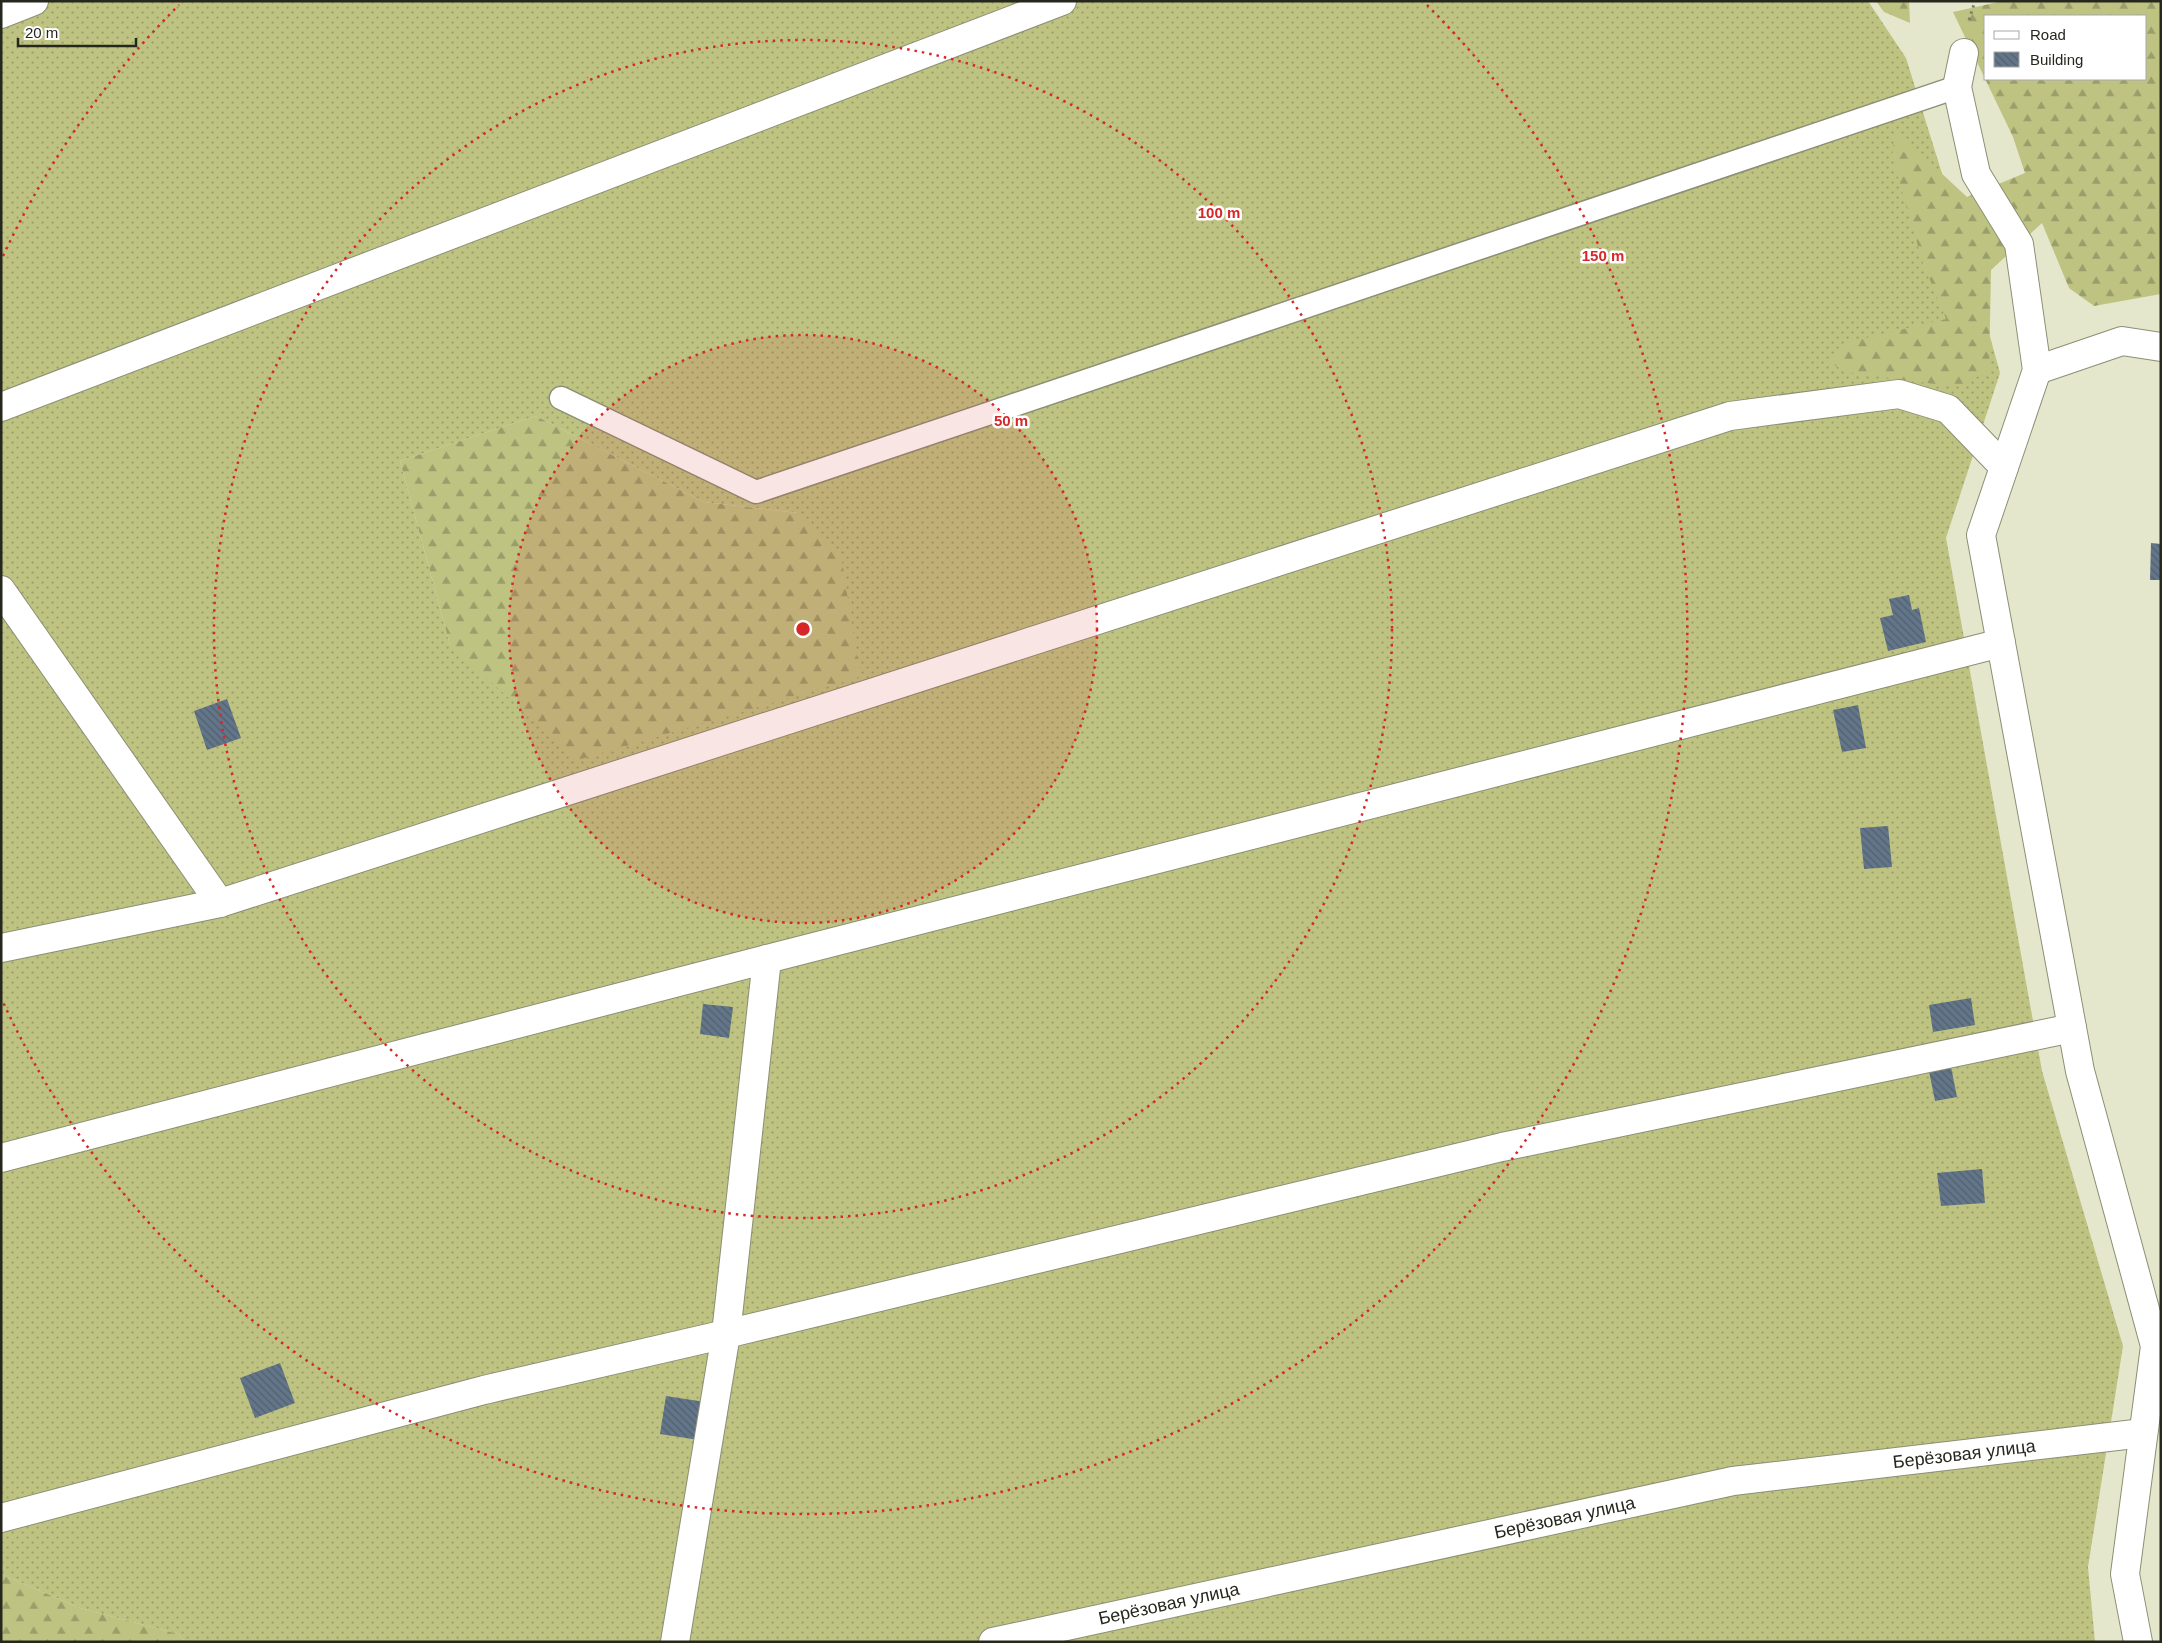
<svg xmlns="http://www.w3.org/2000/svg" width="2162" height="1643" font-family="Helvetica,sans-serif">
  <style>
    .grass { fill: url(#grass-dots); fill-rule: evenodd }
    .forest { fill: url(#forest-firs); fill-rule: evenodd }
    .building { fill: url(#building-back-hatch) }
    .lines { fill: none; stroke-linecap: round; stroke-linejoin: round }
    .lane-casing { stroke: #8c8f75; stroke-width: 25 }
    .street-casing { stroke: #8c8f75; stroke-width: 30 }
    .path { stroke: #7f816e; stroke-width: 3; stroke-dasharray: 2.5 4; stroke-linecap: butt }
    .lane { stroke: #fff; stroke-width: 22 }
    .street { stroke: #fff; stroke-width: 28 }
    .ring { fill: none; stroke: #d62828; stroke-width: 2.5; stroke-dasharray: 2.5 5 }
    .labels { text-anchor: middle; dominant-baseline: central; stroke-width: 5; stroke-linejoin: round; paint-order: stroke }
    .street-label { font-size: 18px; fill: #26271d; stroke: #fff }
    .centre { fill: #d62828; stroke: #fff; stroke-width: 2.5 }
    .ring-label { font-size: 15px; text-anchor: middle; font-weight: bold; fill: #d62828; stroke: #fff; stroke-width: 5; stroke-linejoin: round; paint-order: stroke }
  </style>
  <defs>
    <pattern id="grass-dots" width="8" height="8" patternUnits="userSpaceOnUse" patternTransform="scale(1.25)"><rect width="8" height="8" fill="#bec382"/><path d="M2 2h.1M6 6h.1" fill="none" stroke="#9a9e6a" stroke-width="1.8" stroke-linecap="round"/></pattern>
    <pattern id="forest-firs" width="22" height="20" patternUnits="userSpaceOnUse" patternTransform="scale(1.25)"><rect width="22" height="20" fill="#bec382"/><path d="M5 1l3.5 6h-7zM16 11l3.5 6h-7z" fill="#9a9e6a"/></pattern>
    <pattern id="building-back-hatch" width="6" height="6" patternUnits="userSpaceOnUse" patternTransform="scale(1.25)"><rect width="6" height="6" fill="#637588"/><path d="M-1 5l2 2M0 0l6 6M5-1l2 2" fill="none" stroke="#51606f"/></pattern>
  </defs>
  <rect width="100%" height="100%" fill="#e4e7cb"/>
  <path class="grass" d="M1 1H1868L1906 58 1969 260 2000 373 1946 538 2042 1071 2123 1346 2088 1567 2095 1642H186L178 1634 80 1608 1 1574ZM536 416 704 502 798 513 450 645 400 461Z"/>
  <path class="forest" d="M1876 1H1909L1910 23 1884 12Z
    M2003 1H2161V294L2094 306 2069 288 2042 223 1991 270 1989 371 1956 387 1847 372 1827 361 1849 342 1946 319 1923 263 1892 157 1895 130 1967 197 2025 173 2013 137 1953 12ZM1986 16H2146V79H1986Z
    M536 416 704 502 798 513 841 554 860 677 578 760 450 645 400 461Z
    M1 1574 80 1608 178 1634 186 1642H1Z"/>
  <path class="building" d="M2151 543 2161 544V580H2150Z
    M1909 595 1912 610 1919 608 1926 642 1888 651 1880 618 1893 615 1889 599Z
    M227 699 241 738 207 750 194 711Z
    M1858 705 1866 748 1842 752 1833 710Z
    M1888 826 1892 867 1864 869 1860 828Z
    M1971 998 1975 1025 1933 1032 1929 1005Z
    M703 1004 733 1007 729 1038 700 1034Z
    M1950 1062 1957 1097 1935 1101 1928 1066Z
    M1982 1169 1985 1203 1941 1206 1937 1173Z
    M280 1363 295 1403 255 1418 240 1378Z
    M666 1396 705 1402 699 1440 660 1434Z"/>
  <g class="lines">
    <defs>
      <path id="lane" d="M561 398 756 492 1957 87"/>
      <g id="street">
        <path d="M1 14 34 1"/>
        <path d="M1964 53 1957 87 1976 174 2019 244 2037 370 1981 535 2080 1071 2155 1346 2125 1574 2138 1642"/>
        <path d="M2037 370 2122 341 2161 347"/>
        <path d="M1 407 1062 1"/>
        <path d="M1 590 220 903"/>
        <path d="M1 948 220 903 1730 416 1899 394 1948 409 2004 467"/>
        <path d="M1 1158 767 959 2001 643"/>
        <path d="M1 1518 484 1390 726 1334 1502 1147 2072 1028"/>
        <path d="M675 1642 726 1334 767 959"/>
        <path id="s1" d="M993 1642 1733 1481 2143 1433"/>
      </g>
    </defs>
    <use href="#lane" class="lane-casing"/>
    <use href="#street" class="street-casing"/>
    <path class="path" d="M1969 20 1975 1"/>
    <use href="#lane" class="lane"/>
    <use href="#street" class="street"/>
  </g>
  <circle cx="803" cy="629" r="294" fill="#d62828" fill-opacity=".12"/>
  <g class="ring">
    <circle cx="803" cy="629" r="294"/>
    <circle cx="803" cy="629" r="589"/>
    <path d="M3 256A883 883 0 0 1 179 5M1427 5A883 883 0 1 1 3 1002"/>
  </g>
  <g class="labels">
    <g class="street-label">
      <text stroke="none"><textPath href="#s1" startOffset="990">Берёзовая улица</textPath></text>
      <text stroke="none"><textPath href="#s1" startOffset="585">Берёзовая улица</textPath></text>
      <text stroke="none"><textPath href="#s1" startOffset="180">Берёзовая улица</textPath></text>
    </g>
  </g>
  <circle cx="803" cy="629" r="8" class="centre"/>
  <g class="ring-label">
    <text x="1219" y="218">100 m</text>
    <text x="1603" y="261">150 m</text>
    <text x="1011" y="426">50 m</text>
  </g>
  <rect width="2162" height="1643" fill="none" stroke="#26271d" stroke-width="5"/>
  <rect x="1984" y="15" width="162" height="65" fill="#ffffff" stroke="#a8a9a5"/>
  <rect x="1994" y="31" width="25" height="8" fill="#ffffff" stroke="#a8a9a5"/>
  <text x="2030" y="40" font-size="15" fill="#26271d">Road</text>
  <rect x="1994" y="52" width="25" height="15" fill="url(#building-back-hatch)" stroke="#a8a9a5"/>
  <text x="2030" y="65" font-size="15" fill="#26271d">Building</text>
  <path d="M18 38v8h118v-8" fill="none" stroke="#26271d" stroke-width="2.5"/>
  <text x="25" y="38" font-size="15" fill="#26271d" stroke="#ffffff" stroke-width="4" paint-order="stroke">20 m</text>
</svg>
